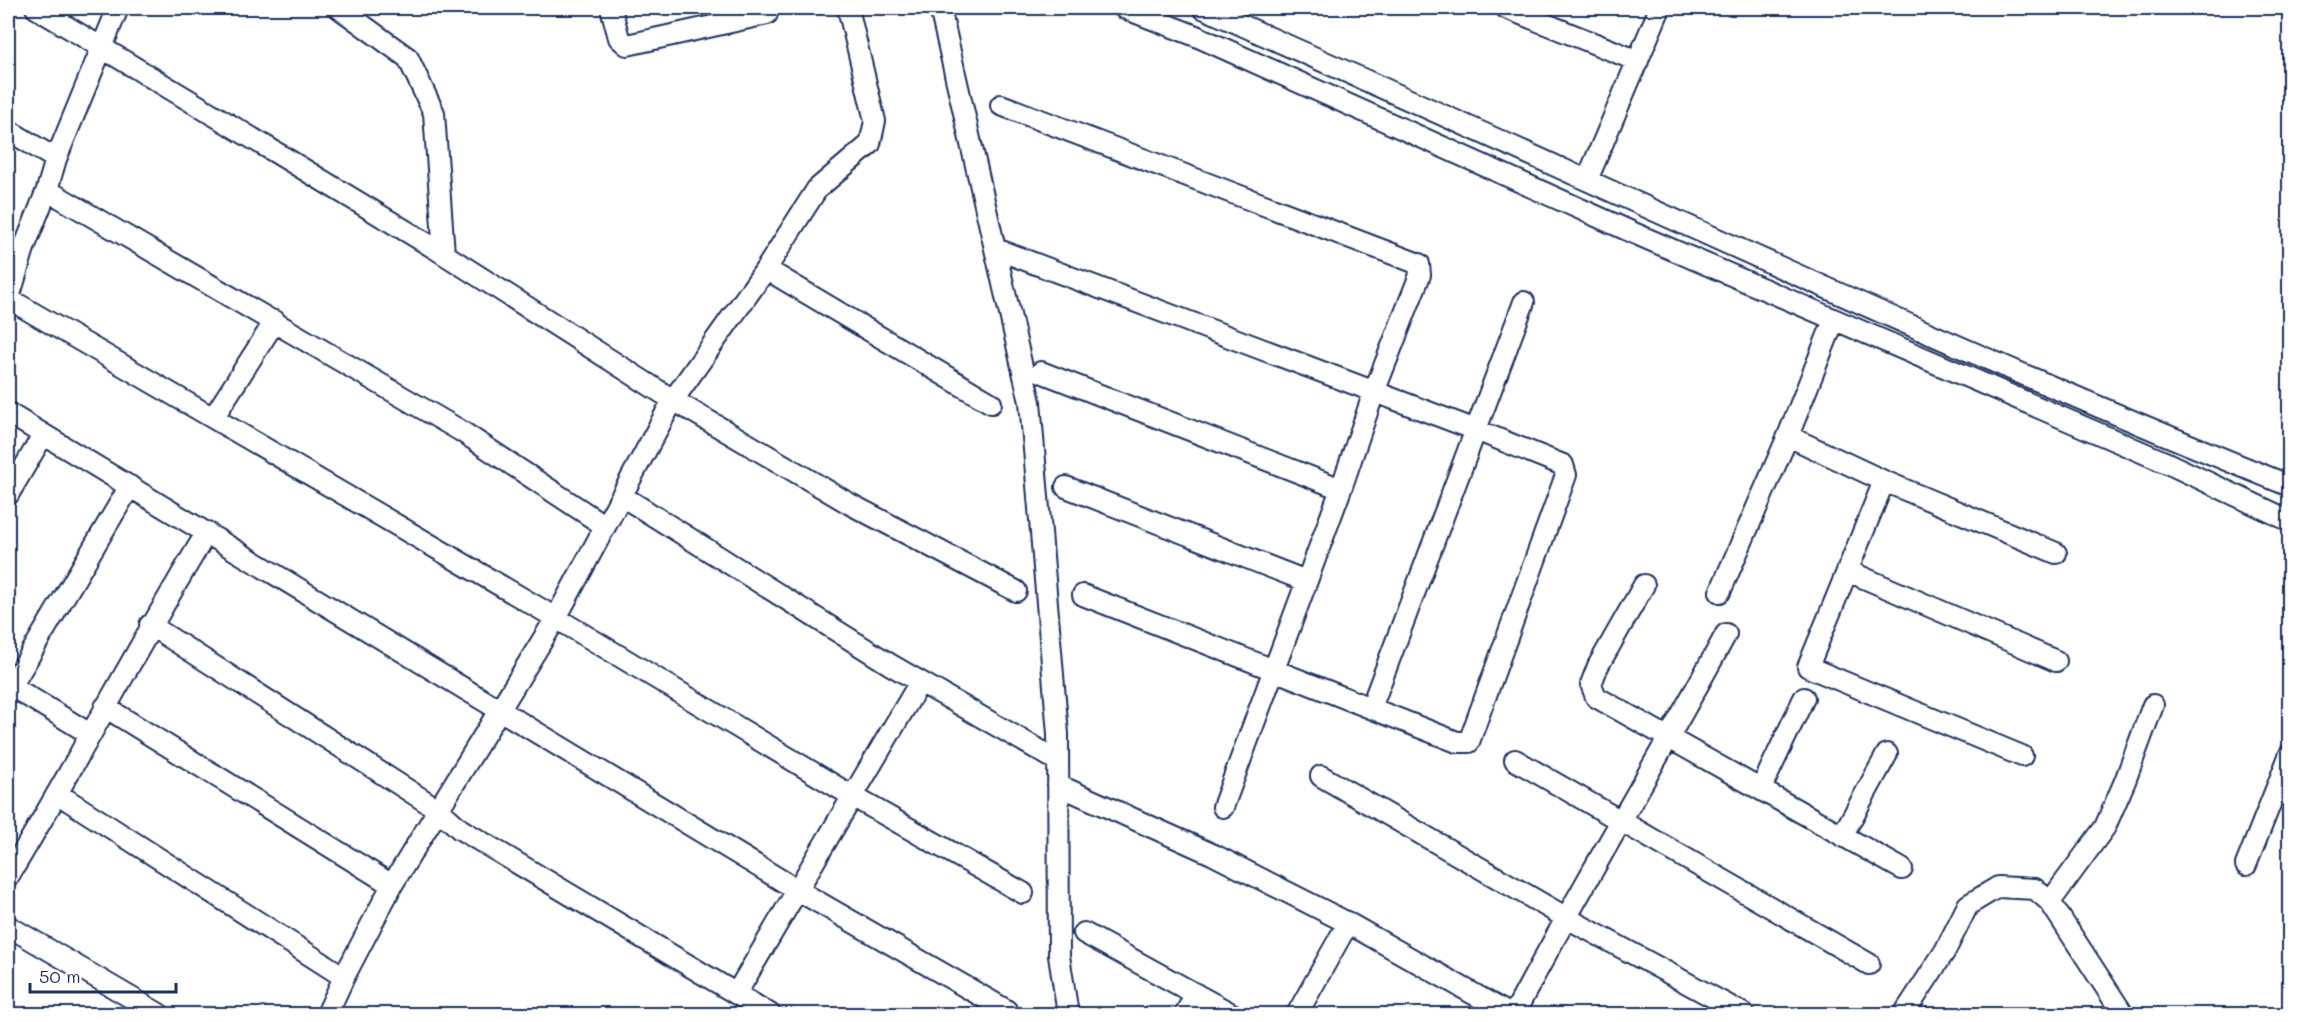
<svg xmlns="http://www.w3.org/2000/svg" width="2297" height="1022" font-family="Mali,sans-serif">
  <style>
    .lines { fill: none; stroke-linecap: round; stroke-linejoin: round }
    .minor-casing { stroke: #1b2f5e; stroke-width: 24 }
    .minor { stroke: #fff; stroke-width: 20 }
  </style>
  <rect width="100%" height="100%" fill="#fff"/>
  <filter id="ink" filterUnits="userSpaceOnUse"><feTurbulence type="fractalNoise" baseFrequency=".0167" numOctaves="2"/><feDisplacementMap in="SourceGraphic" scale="12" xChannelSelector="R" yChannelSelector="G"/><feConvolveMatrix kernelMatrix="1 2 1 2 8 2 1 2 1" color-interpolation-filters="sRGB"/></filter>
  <g filter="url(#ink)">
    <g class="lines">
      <defs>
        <path id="minor" d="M36 8 436 249 673 400 850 504 1016 591
          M339 8 408 58 434 113 444 254
          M611 8 619 38 627 45 767 14
          M940 8 1030 402 1058 734 1059 956 1068 1014
          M1124 8 1196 36 1636 234 2167 463 2290 521
          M1203 8C1565 167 1922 338 2290 486
          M1506 8 1638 61
          M1001 105 1419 264 1420 275 1374 392 1341 489 1223 807
          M8 130 56 159
          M1587 180 1660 8
          M47 190 56 159 118 8
          M996 249 1476 430 1563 465 1566 475 1469 742H1457L1083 595
          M766 269 991 403
          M9 299 556 618 852 796 1023 893
          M8 301 24 248 47 190 461 431 605 526
          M1041 372 1341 489
          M8 413 799 891 1006 1010
          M213 418 275 321
          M1788 436 1884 481 1808 667 2022 756
          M1884 481 2056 553
          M1066 487 1306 581
          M8 495 43 435
          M622 496 891 665 1058 761
          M1848 571 2056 661
          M1644 585 1598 666 1591 684 1596 697 1902 869
          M1720 592 1788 436 1834 320
          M150 625 439 810 460 829 770 1014
          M8 684 90 734
          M8 692 130 486
          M105 707 392 885
          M1371 708 1524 302
          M1515 760 1869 964
          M1321 776 1565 917 1744 1014
          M1058 785 1214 855 1348 923 1509 1014
          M1761 789 1804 698
          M58 794 344 977 392 885 556 618 673 400 766 269 817 189 870 144 875 121 848 8
          M1842 836 1887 754
          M2246 865 2290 754
          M8 877C77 764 138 645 207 532
          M2050 902 2105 827 2125 781 2153 705
          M8 926 159 1014
          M1084 933 1232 1014
          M736 994 920 682
          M327 1014 344 977
          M1185 1014 1196 994
          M1297 1014 1348 923
          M1514 1014C1581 886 1657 762 1726 634
          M1904 1014 1945 951 1968 905 1998 887 2035 889 2050 902 2123 1014"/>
      </defs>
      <use href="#minor" class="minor-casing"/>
      <use href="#minor" class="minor"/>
    </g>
  </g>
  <rect width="2297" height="1022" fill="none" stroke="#fff" stroke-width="30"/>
  <rect x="15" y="15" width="2267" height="992" fill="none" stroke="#1b2f5e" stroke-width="2" filter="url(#ink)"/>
  <path d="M30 983v9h146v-9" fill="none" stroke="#1b2f5e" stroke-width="3"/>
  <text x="39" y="983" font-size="18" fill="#1b2f5e" stroke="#ffffff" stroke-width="4.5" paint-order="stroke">50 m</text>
</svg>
